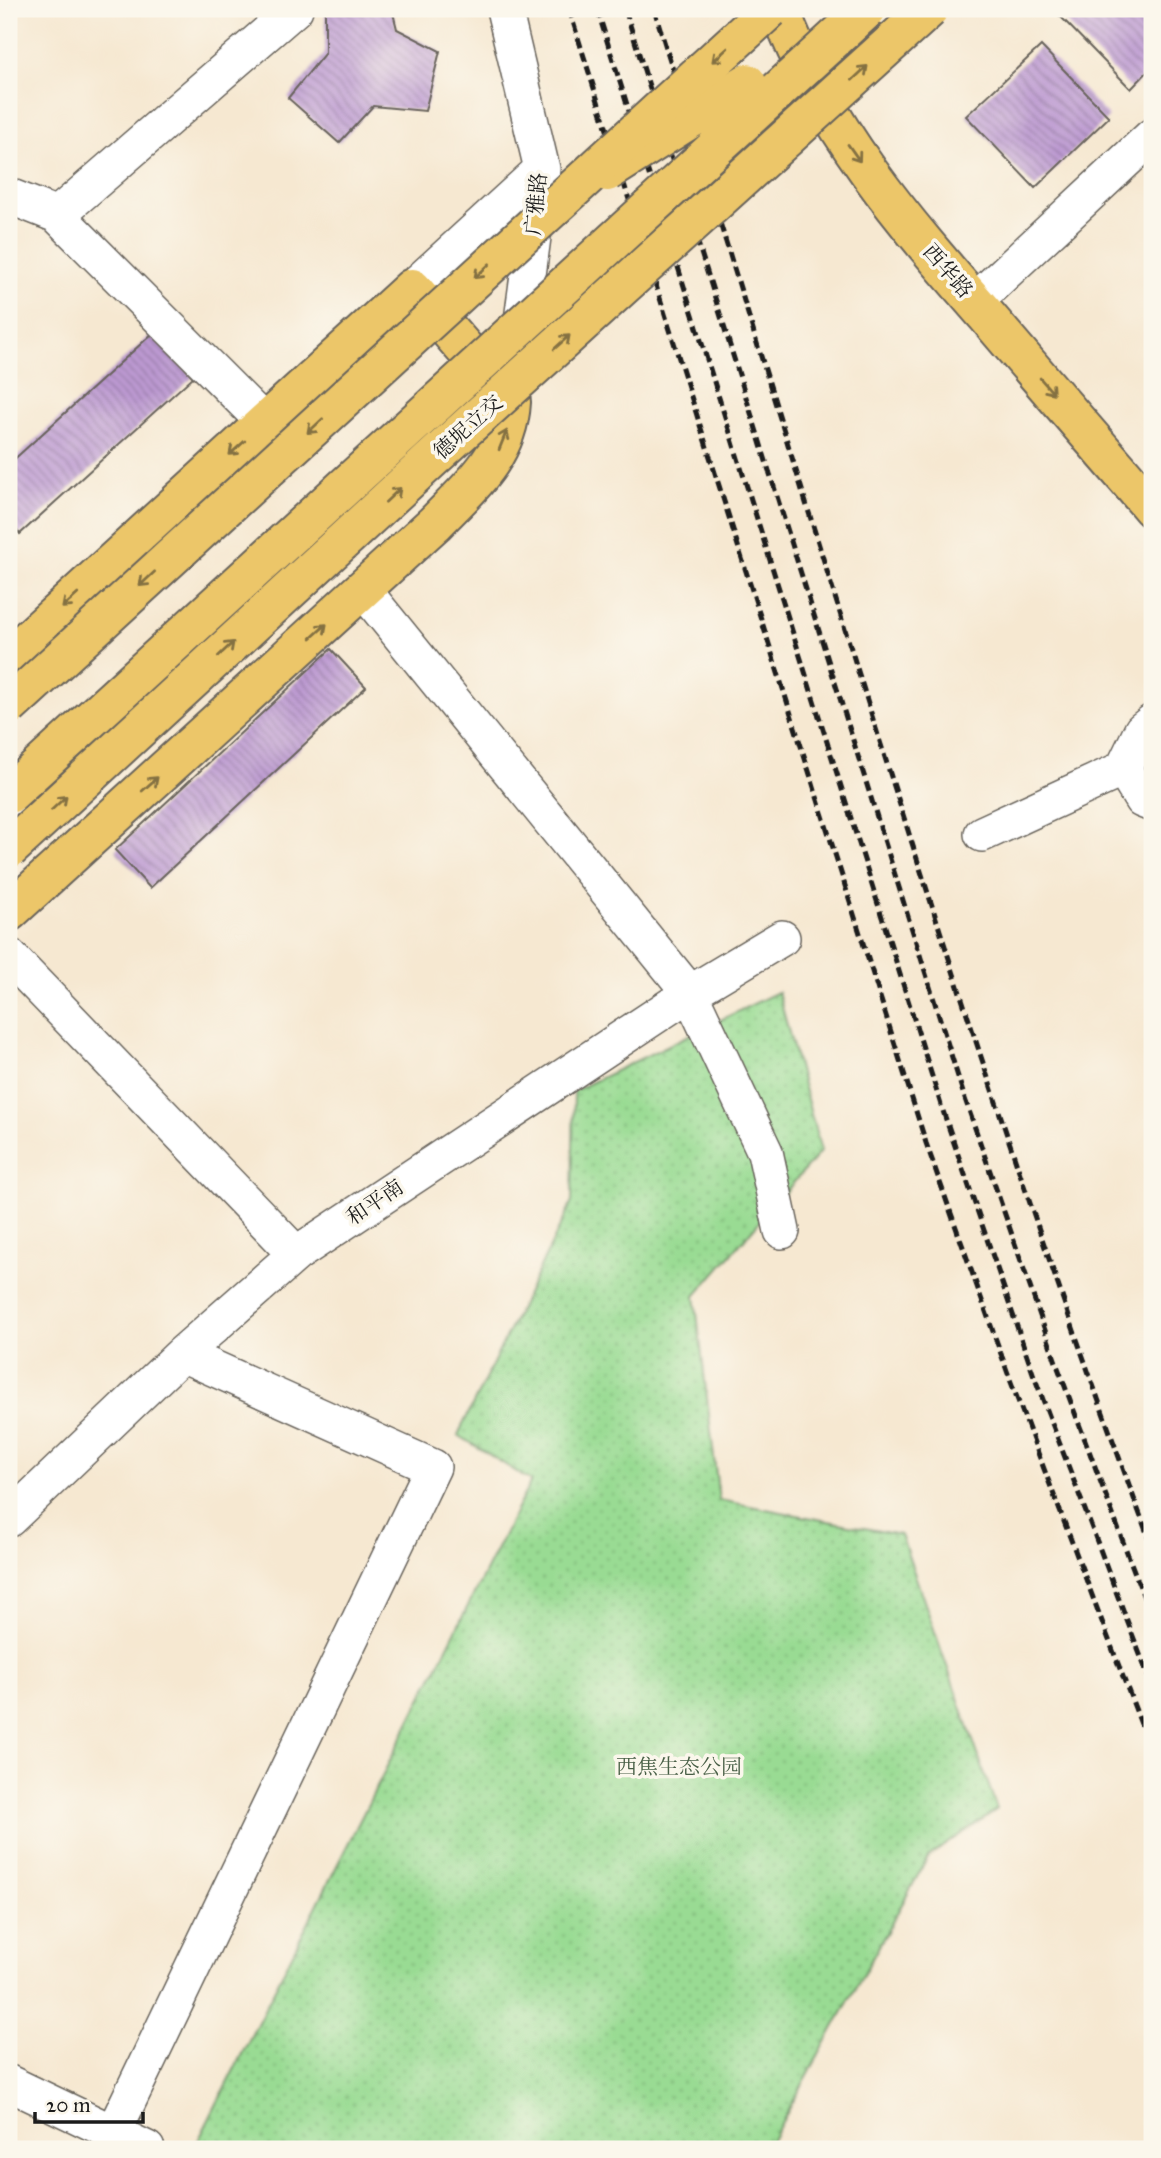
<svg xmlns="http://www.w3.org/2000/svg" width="1161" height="2158" font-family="'IM FELL Great Primer','Noto Serif SC',serif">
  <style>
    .green { fill: url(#green-dots); stroke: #5a7c58; stroke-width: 2 }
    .building { fill: url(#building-back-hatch) }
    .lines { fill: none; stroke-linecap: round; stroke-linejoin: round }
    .minor-casing { stroke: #68635b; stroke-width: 38 }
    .major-casing { stroke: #68635b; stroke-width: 42 }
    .minor { stroke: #fff; stroke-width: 35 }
    .major { stroke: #ecc669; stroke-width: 38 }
    .rail { stroke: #1c1c1c; stroke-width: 5; stroke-dasharray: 10 5; stroke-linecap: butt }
    .major-bridge-casing { stroke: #68635b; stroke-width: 42; stroke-linecap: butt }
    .highway-bridge-casing { stroke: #68635b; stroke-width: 42; stroke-linecap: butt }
    .major-bridge { stroke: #ecc669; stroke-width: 38 }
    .highway-bridge { stroke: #ecc669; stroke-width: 38 }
    .oneway { stroke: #847142 }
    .labels { text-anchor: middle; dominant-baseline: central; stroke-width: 7; stroke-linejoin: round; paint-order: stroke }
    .street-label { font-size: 21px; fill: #1c1c1c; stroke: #fbf7ec }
    .park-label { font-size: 21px; fill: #485f46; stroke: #fbf7ec }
  </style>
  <defs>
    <pattern id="green-dots" width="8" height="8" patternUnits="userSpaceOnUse" patternTransform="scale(1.75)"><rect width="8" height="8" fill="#99db93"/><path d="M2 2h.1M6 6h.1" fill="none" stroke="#83bb7e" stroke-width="1.8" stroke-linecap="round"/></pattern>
    <pattern id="building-back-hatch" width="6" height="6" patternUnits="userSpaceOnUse" patternTransform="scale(1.75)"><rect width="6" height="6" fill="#bc99d1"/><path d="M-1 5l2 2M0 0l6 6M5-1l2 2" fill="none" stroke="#987ca9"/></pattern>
  </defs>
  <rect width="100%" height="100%" fill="#fbf7ec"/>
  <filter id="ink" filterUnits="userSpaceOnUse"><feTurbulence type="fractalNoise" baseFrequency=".0143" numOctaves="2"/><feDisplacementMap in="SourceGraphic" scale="14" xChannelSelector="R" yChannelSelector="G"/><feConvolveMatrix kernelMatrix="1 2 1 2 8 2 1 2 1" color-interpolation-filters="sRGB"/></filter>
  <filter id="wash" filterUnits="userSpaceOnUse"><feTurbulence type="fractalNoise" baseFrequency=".00686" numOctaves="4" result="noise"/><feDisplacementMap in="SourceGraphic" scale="28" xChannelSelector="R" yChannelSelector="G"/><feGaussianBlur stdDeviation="1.57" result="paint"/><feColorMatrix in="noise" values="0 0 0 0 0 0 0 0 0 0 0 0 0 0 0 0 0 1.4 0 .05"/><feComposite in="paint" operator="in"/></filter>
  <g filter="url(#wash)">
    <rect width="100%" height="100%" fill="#f6e8d1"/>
    <path class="green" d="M778 992 821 1151 695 1296 719 1500 901 1535 997 1809 928 1857 767 2149H194L531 1481 458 1435 572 1202 574 1091Z"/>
    <g id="blocks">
      <path class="building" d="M325 9H392L397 29 440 51 425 111 373 106 339 143 288 98 325 53Z
        M1068 9H1152V67L1131 89 1060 16Z
        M1041 46 1109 117 1035 188 966 116Z
        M153 333 193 377 20 534 9 522V464Z
        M331 649 366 687 150 888 115 850Z"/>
    </g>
  </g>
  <g filter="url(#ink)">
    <use href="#blocks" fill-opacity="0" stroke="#68635b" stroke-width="2"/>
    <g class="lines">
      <defs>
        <path id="minor" d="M504 9 542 169 519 343
          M9 196 57 215 265 423
          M57 215 295 9
          M412 288 542 169
          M974 302 1152 136
          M360 594 369 597 690 993 765 1152 782 1231
          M1152 722 1142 730 1123 769 1142 800 1152 804
          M982 834 1123 769
          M9 956 296 1254
          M9 1519 182 1354 296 1254 690 993 782 938
          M9 2083 147 2149
          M112 2135 433 1467 182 1354"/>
        <path id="major" d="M780 9C823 128 905 222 986 315 1041 380 1097 444 1152 508
          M9 657 412 288 511 402C508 456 470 487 435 523L9 912"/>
      </defs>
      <use href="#minor" class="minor-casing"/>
      <use href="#major" class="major-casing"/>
      <use href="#minor" class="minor"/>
      <use href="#major" class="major"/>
      <path class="rail" d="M569 9 926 1143 1011 1382 1152 1753
        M597 9 941 1105 1034 1376 1152 1686
        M625 9 964 1096 1057 1365 1152 1619
        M654 9C814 523 964 1042 1152 1547"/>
      <defs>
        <path id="major-bridge" d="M607 172 747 83
          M9 794 867 9"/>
        <path id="highway-bridge" d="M9 706 770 9
          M9 849 433 458 929 9"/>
      </defs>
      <use href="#major-bridge" class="major-bridge-casing"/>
      <use href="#highway-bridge" class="highway-bridge-casing"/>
      <use href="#major-bridge" class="major-bridge"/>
      <use href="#highway-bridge" class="highway-bridge"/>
    </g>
    <defs><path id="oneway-shaft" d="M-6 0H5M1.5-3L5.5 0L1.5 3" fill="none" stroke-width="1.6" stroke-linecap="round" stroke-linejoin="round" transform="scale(1.75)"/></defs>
    <g class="oneway">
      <use href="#oneway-shaft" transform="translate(720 55) rotate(138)"/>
      <use href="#oneway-shaft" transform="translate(860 73) rotate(-43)"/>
      <use href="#oneway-shaft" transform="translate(854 153) rotate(55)"/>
      <use href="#oneway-shaft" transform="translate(482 271) rotate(137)"/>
      <use href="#oneway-shaft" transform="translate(562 342) rotate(-42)"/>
      <use href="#oneway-shaft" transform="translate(1047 386) rotate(49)"/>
      <use href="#oneway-shaft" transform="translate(315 426) rotate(137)"/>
      <use href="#oneway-shaft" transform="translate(503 440) rotate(-68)"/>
      <use href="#oneway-shaft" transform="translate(237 448) rotate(138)"/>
      <use href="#oneway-shaft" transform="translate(393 495) rotate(-43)"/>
      <use href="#oneway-shaft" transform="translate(147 579) rotate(137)"/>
      <use href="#oneway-shaft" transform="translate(70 601) rotate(138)"/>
      <use href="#oneway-shaft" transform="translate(319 631) rotate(-42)"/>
      <use href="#oneway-shaft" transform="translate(226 649) rotate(-43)"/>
      <use href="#oneway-shaft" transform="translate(150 784) rotate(-42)"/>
      <use href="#oneway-shaft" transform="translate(59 803) rotate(-43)"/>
    </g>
  </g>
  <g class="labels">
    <g class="street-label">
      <text transform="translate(536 204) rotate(-84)">广雅路</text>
      <text transform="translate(948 271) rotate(49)">西华路</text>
      <text transform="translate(468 427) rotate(-42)">德坭立交</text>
      <text transform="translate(375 1202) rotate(-34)">和平南</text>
    </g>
    <g class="park-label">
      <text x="679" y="1767">西焦生态公园</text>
    </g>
  </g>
  <rect width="1161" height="2158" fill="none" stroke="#fbf7ec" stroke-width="35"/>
  <path d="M35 2112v10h108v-10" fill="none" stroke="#1c1c1c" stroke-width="3.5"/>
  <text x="46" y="2112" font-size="21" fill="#1c1c1c" stroke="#fbf7ec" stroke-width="5" paint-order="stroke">20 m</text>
</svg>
